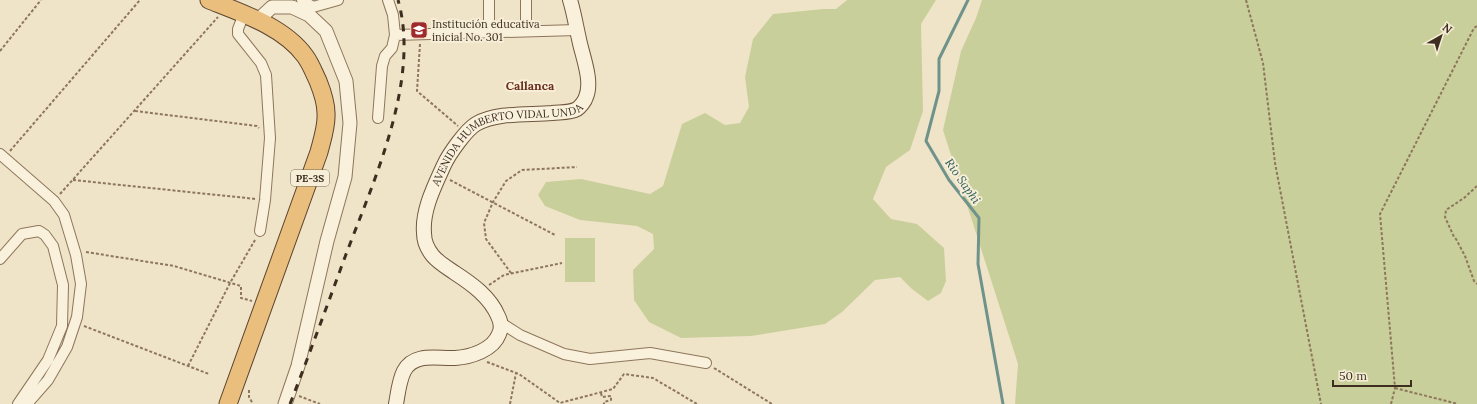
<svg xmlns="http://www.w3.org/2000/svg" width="1477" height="404" font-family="Lora,serif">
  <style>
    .green { fill: #c9cf9b }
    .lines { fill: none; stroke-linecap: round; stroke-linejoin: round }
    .stream { stroke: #6f938a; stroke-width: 3 }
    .minor-casing { stroke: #8d765c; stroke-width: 12 }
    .tertiary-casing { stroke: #8d765c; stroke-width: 15 }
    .secondary-casing { stroke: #6f573f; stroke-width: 16 }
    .trunk-casing { stroke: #5b4430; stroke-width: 19 }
    .path { stroke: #8d765c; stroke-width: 2; stroke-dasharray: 3 2; stroke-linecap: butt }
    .minor { stroke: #faf1dc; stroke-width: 10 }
    .tertiary { stroke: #faf1dc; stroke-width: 13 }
    .secondary { stroke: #faf1dc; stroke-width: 14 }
    .trunk { stroke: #eabe7c; stroke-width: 17 }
    .rail { stroke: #3d2e20; stroke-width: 3; stroke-dasharray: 7 7; stroke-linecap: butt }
    .labels { text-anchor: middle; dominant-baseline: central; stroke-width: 4; stroke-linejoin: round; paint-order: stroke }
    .shield { fill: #f7eed8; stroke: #756857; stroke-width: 1 }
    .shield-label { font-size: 10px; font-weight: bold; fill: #3d2e20 }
    .poi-label { font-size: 11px; fill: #3d2e20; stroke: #f7eed8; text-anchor: start }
    .street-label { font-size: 11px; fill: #3d2e20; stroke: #f7eed8 }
    .neighbourhood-label { font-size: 12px; font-weight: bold; fill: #6b2e1e; stroke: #f7eed8 }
    .water-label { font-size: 12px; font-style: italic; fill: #2f5d5a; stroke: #f7eed8 }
  </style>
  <rect width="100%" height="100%" fill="#f0e4c8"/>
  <path class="green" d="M847 0H936L921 24 923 111 910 150 886 167 873 199 891 219 917 224 944 248 946 281 941 293 928 301 912 289 900 277 875 280 842 312 825 324 751 336 681 338 649 322 634 300 633 270 654 249 653 234 637 226 580 220 545 206 538 195 546 182 581 179 650 194 663 186 682 124 705 113 725 125 740 123 749 107 745 77 753 39 773 14 823 9H836Z
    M982 0H1477V404H1015L1018 364 943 130 961 51 976 18Z
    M565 238H595V282H565Z"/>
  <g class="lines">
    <path class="stream" d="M968 0 939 59V91L926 141 949 180 979 218 978 264 1003 404"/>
    <defs>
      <path id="minor" d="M302 0 313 7 338 0
        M388 0 393 15 395 35 577 30
        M526 0V31
        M244 14 238 29V34L261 63 266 75 270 138 265 200 260 231
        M489 33V0
        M378 118 382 66 385 56 392 48 395 35
        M0 154 54 201 64 215 76 255 81 284 77 317 67 347 48 380 27 404
        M0 259 22 234 39 231 45 235 53 246 63 285 62 326 48 360 18 404
        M501 323 520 335 564 354 590 359 650 353 706 363"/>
      <path id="tertiary" d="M258 20 272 7H292L309 15 326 31 346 81 350 123 345 177 327 241 298 366 285 404"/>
      <g id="secondary">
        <path id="s1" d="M396 404C398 393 399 381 404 371 414 352 438 359 455 358 471 357 493 350 499 334 502 328 501 322 498 316 490 297 472 284 455 273 448 268 439 263 433 256 428 250 424 241 424 233 422 210 435 185 444 165 449 154 466 130 476 124 497 112 528 115 552 113 560 112 570 113 577 109 580 107 585 101 586 97 593 81 582 55 579 39 576 26 574 13 570 0"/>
      </g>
      <path id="trunk" d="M209 0C242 13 284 27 305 56 311 64 314 73 318 81 322 91 326 102 326 113 327 126 322 140 319 152L228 404"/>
    </defs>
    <use href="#minor" class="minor-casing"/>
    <use href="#tertiary" class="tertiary-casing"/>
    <use href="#secondary" class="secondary-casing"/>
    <use href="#trunk" class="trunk-casing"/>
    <path class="path" d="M1246 0 1263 63 1275 163 1321 404
      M420 44 417 91 458 126
      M0 51 41 0
      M135 111 257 126 259 128
      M10 151 140 0
      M73 180 256 199
      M450 180 555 235
      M1477 186 1464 198 1446 210 1445 217 1454 237 1456 239 1465 256 1474 281 1477 284
      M60 194 218 17
      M86 252 174 266 241 286V298L252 301
      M511 273 486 239 484 223 493 202 506 181 522 170 577 167
      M489 285 504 275 562 263
      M84 326 209 374
      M487 362 519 374 560 403 613 389 624 374 653 378 697 404
      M188 366 230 283 255 240
      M714 368 772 404
      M1395 388 1458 404
      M249 390V397L253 404
      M601 393 602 397 611 396V400L604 402V404
      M299 396 320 404
      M510 404 516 373
      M1391 404 1395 388 1380 214 1474 28 1477 26"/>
    <use href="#minor" class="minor"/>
    <use href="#tertiary" class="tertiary"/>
    <use href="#secondary" class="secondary"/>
    <use href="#trunk" class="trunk"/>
    <path class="rail" d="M290 404C309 355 327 306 345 257 373 182 421 80 398 0"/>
  </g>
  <defs>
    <symbol id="school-square" viewBox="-11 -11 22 22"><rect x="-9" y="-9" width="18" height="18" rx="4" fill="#9e2a2b" stroke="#f7eed8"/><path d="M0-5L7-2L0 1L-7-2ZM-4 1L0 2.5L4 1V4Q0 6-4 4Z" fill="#fff"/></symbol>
  </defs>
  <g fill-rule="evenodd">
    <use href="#school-square" x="409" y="20" width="20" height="20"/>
  </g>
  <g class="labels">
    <rect class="shield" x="291" y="170" width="38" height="16" rx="3"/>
    <g class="shield-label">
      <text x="310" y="178">PE-3S</text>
    </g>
    <g class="poi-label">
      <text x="432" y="24">Institución educativa<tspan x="432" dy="13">inicial No. 301</tspan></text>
    </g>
    <g class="street-label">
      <text stroke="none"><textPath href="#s1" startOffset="417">AVENIDA HUMBERTO VIDAL UNDA</textPath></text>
    </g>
    <g class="neighbourhood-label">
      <text x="530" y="85">Callanca</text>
    </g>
    <g class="water-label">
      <text transform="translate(963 181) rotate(55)">Rio Saphi</text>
    </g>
  </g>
  <g transform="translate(1441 36) rotate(39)" stroke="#f7eed8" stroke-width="3" paint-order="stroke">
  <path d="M0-3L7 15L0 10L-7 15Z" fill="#3d2e20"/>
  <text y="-6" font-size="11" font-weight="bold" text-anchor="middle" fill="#3d2e20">N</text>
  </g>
  <path d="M1333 380v6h78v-6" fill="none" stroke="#3d2e20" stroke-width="2"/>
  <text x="1339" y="380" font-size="12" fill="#3d2e20" stroke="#f7eed8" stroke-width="3" paint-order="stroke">50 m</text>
</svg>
